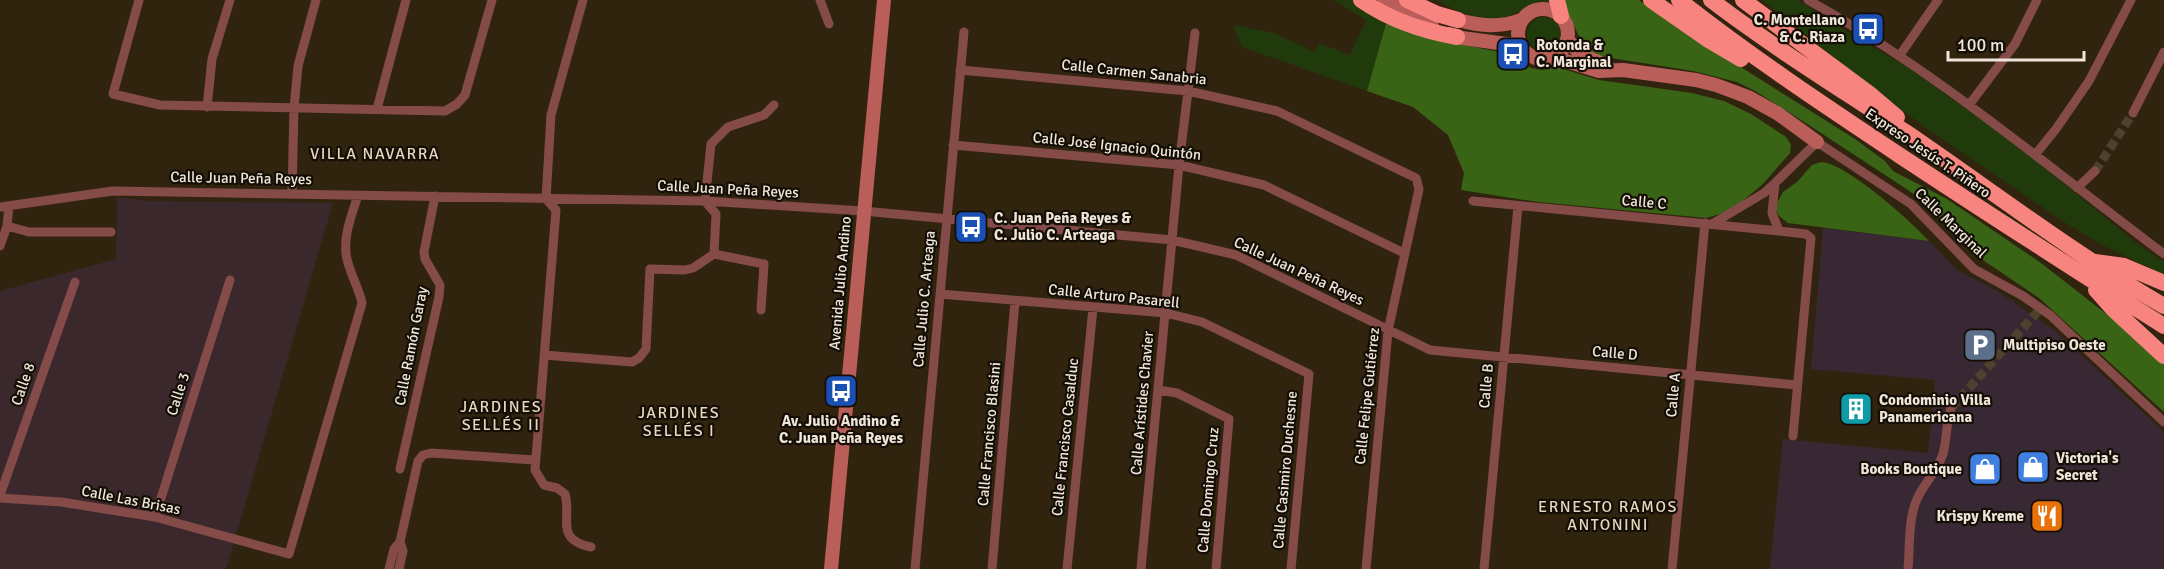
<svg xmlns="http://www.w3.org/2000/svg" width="2164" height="569" font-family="Signika,sans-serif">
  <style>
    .commercial { fill: #382833 }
    .industrial { fill: #3b282c }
    .green { fill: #203a0b }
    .forest { fill: #396416 }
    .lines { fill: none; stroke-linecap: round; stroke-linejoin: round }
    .street-tunnel { stroke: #4e412d; stroke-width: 9; stroke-dasharray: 9 4.5; stroke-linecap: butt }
    .street { stroke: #854b48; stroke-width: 9 }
    .secondary { stroke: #ba5e59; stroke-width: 14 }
    .highway { stroke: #f7847e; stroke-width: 16 }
    .labels { text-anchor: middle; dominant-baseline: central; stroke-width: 4.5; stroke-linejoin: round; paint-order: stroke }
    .poi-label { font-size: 15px; font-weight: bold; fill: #efe6d9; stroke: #140e06; text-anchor: start }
    .street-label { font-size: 15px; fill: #efe6d9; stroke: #140e06 }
    .neighbourhood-label { font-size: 16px; letter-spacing: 1.5px; fill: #e8d6bd; stroke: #140e06 }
  </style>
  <rect width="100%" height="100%" fill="#31240f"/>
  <path class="commercial" d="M1823 228 1929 241 1956 269 1999 292 2054 330 2160 428 2164 433V569H1770L1783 439 1928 453 1935 380 1811 369Z"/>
  <path class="industrial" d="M117 197 151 201 333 203 226 569H0V291L116 259Z"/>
  <path class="green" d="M1334 0H1353L1387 20 1367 91 1242 47 1233 25 1274 33 1315 52 1319 43 1350 55 1366 20Z
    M1437 0H1551V2C1535 0 1525 10 1511 15 1488 24 1456 12 1437 0Z
    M1762 0H1797L1869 45 1903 64 2017 145 2135 242 2164 262V275L2102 245 2064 222 1932 132 1883 97Z
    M1527 34a17 17 0 1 1 34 0a17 17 0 1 1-34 0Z"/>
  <path class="forest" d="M1564 0H1639L1690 35 1855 139 1885 161 1893 171 1947 199 2041 263 2137 338 2164 362V412L2039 298 1971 252 1926 203 1908 190 1795 116 1755 91 1737 82 1693 71 1605 57 1592 53 1583 44 1564 6Z
    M1387 20 1431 39 1506 53 1531 68 1543 70 1557 67 1599 80 1692 93 1724 101 1751 114 1786 137 1791 145 1790 153 1763 184 1740 203 1720 214 1706 218 1538 202 1461 190 1464 173 1448 135 1413 107 1367 91Z
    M1821 162C1846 163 1911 221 1929 241L1788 223 1778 215 1775 207 1783 192 1797 182 1812 165Z"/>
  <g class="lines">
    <path class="street-tunnel" d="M2095 171 2133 113
      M1951 408 2041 308"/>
    <path class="street" d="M139 0 113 94 160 105 445 111 457 104 465 95 492 0
      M583 0 551 115 546 199 556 210 535 470 544 485 557 488 565 494C572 519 554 539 591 547
      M820 0 829 24
      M1808 0C1936 71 2047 166 2164 254
      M1900 55 1938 0
      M960 70 1188 91 1277 111 1416 178 1419 189 1388 331 1366 569
      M1969 105 2015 44 2037 0
      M207 107 212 59 230 0
      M377 109 406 0
      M2133 113 2164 52
      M953 145 1179 165 1264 185 1404 253
      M2035 155 2056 129 2089 81 2131 0
      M2077 188 2095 171
      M292 194 294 108 298 66 316 0
      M1473 201 1779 231 1806 234 1811 238 1793 436
      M0 207 113 191 705 201 863 211 1172 240 1236 255 1430 350 1797 385
      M1712 224 1764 193 1775 183
      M7 226 29 232H111
      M1779 231 1772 213 1775 183 1817 142 1911 204 1974 269 2023 296 2050 315 2164 422
      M0 246 7 226 9 206
      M714 254 764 264 761 310
      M940 294 1166 313 1202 322 1309 374 1291 569
      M544 355 632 362 639 358 646 349 650 269 685 270 693 268 714 254 716 214 705 201 711 144 728 127 764 115 774 105
      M1158 390 1177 393 1229 419 1216 569
      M400 469 439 297 440 285 425 259 424 252 435 196
      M0 495 75 282
      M0 498 61 502 155 517 289 554 362 303C359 289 352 277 348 263 341 241 351 217 358 195
      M155 517 230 280
      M389 569 394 549 400 542 418 461 423 455 431 453 535 460
      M399 569 403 551 400 542
      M915 569 964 32
      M992 569 1015 301
      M1067 569 1093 308
      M1141 569 1179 165 1195 33
      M1484 569 1518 206
      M1672 569 1705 223
      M1908 569C1910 547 1908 519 1917 499 1924 483 1937 472 1943 454 1947 439 1946 423 1951 408"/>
    <path class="secondary" d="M1384 0 1432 26
      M1518 34a25 25 0 1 1 50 0a25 25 0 1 1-50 0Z
      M1458 20C1481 26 1499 28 1521 20
      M1449 34 1462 38 1521 46
      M1567 39 1581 55 1601 63
      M1553 57 1599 71 1623 70 1696 80 1716 85 1748 97 1777 113 1817 142
      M831 569 884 0"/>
    <path class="highway" d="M1361 0C1390 20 1422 31 1457 37
      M1407 0 1437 14 1458 20
      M1557 0 1561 16
      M1651 0 1707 39 1741 59
      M1679 0C1750 56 1824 105 1899 155 1987 213 2075 270 2164 326
      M1711 0C1774 48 1841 89 1907 133 1992 191 2074 254 2164 306
      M1743 0 1871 95 1897 117
      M2095 262 2124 266 2164 283
      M2096 290 2112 308 2164 356"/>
  </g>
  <defs>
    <symbol id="bus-square" viewBox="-11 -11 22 22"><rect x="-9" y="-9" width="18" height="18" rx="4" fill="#1a4fb4" stroke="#140e06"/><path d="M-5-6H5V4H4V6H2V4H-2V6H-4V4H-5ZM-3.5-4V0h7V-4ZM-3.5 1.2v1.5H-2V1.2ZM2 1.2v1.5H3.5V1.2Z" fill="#fff"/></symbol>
    <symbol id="parking-square" viewBox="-11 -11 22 22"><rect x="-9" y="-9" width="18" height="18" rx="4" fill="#5c6f8a" stroke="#140e06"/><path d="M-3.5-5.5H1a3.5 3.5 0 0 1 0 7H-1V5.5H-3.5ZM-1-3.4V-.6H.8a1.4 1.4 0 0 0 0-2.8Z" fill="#fff"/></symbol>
    <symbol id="building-square" viewBox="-11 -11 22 22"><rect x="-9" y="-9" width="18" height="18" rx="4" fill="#0f9aa8" stroke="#140e06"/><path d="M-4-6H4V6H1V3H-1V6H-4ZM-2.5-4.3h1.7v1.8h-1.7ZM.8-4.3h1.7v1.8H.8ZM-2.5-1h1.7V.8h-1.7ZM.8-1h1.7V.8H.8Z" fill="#fff"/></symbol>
    <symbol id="shop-square" viewBox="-11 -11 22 22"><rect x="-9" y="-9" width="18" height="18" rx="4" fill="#3f7fe0" stroke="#140e06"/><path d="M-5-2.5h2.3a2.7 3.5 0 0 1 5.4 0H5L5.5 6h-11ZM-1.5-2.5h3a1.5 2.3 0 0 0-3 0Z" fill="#fff"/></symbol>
    <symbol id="restaurant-square" viewBox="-11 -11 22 22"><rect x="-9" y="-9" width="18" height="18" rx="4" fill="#e8710a" stroke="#140e06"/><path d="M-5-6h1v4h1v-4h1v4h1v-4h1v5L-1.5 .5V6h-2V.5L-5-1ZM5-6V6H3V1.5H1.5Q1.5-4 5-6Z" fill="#fff"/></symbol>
  </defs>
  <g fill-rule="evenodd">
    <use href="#bus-square" x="1849" y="10" width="38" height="38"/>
    <use href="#bus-square" x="1494" y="35" width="38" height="38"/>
    <use href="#bus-square" x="952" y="208" width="38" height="38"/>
    <use href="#parking-square" x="1961" y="326" width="38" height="38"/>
    <use href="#bus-square" x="822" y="372" width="38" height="38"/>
    <use href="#building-square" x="1837" y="390" width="38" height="38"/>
    <use href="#shop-square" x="2014" y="448" width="38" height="38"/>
    <use href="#shop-square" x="1966" y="450" width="38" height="38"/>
    <use href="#restaurant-square" x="2028" y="497" width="38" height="38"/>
  </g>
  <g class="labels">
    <g class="poi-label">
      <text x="1845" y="20" text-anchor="end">C. Montellano<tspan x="1845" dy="17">&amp; C. Riaza</tspan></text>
      <text x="1536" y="45">Rotonda &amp;<tspan x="1536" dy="17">C. Marginal</tspan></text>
      <text x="994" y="218">C. Juan Peña Reyes &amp;<tspan x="994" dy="17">C. Julio C. Arteaga</tspan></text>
      <text x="2003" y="345">Multipiso Oeste</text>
      <text x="1879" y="400">Condominio Villa<tspan x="1879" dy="17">Panamericana</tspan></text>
      <text x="841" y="421" text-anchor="middle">Av. Julio Andino &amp;<tspan x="841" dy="17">C. Juan Peña Reyes</tspan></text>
      <text x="2056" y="458">Victoria's<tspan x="2056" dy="17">Secret</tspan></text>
      <text x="1962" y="469" text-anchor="end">Books Boutique</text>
      <text x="2024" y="516" text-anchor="end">Krispy Kreme</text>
    </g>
    <g class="street-label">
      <text transform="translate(1134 72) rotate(6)">Calle Carmen Sanabria</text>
      <text transform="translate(1117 146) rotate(6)">Calle José Ignacio Quintón</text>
      <text transform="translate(1928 153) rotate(34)">Expreso Jesús T. Piñero</text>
      <text transform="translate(241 178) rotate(1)">Calle Juan Peña Reyes</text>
      <text transform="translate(728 189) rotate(3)">Calle Juan Peña Reyes</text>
      <text transform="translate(1644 202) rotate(5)">Calle C</text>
      <text transform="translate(1951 223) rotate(44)">Calle Marginal</text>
      <text transform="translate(1299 271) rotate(25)">Calle Juan Peña Reyes</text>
      <text transform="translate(840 283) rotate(-85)">Avenida Julio Andino</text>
      <text transform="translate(1114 296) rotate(6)">Calle Arturo Pasarell</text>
      <text transform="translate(924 299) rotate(-85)">Calle Julio C. Arteaga</text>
      <text transform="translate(411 346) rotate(-79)">Calle Ramón Garay</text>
      <text transform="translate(1615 353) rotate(5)">Calle D</text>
      <text transform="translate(23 384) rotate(-71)">Calle 8</text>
      <text transform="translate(1486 386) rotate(-85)">Calle B</text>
      <text transform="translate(178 394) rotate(-72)">Calle 3</text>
      <text transform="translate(1673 395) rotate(-85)">Calle A</text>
      <text transform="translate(1367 396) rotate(-84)">Calle Felipe Gutiérrez</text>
      <text transform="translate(1142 403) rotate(-85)">Calle Arístides Chavier</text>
      <text transform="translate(989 434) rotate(-85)">Calle Francisco Blasini</text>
      <text transform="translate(1065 437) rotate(-84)">Calle Francisco Casalduc</text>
      <text transform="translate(1285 470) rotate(-85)">Calle Casimiro Duchesne</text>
      <text transform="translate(1208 490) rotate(-85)">Calle Domingo Cruz</text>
      <text transform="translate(131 500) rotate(11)">Calle Las Brisas</text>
    </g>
    <g class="neighbourhood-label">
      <text x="375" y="154">VILLA NAVARRA</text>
      <text x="501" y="407">JARDINES<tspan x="501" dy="18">SELLÉS II</tspan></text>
      <text x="679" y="413">JARDINES<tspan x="679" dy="18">SELLÉS I</tspan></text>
      <text x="1608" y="507">ERNESTO RAMOS<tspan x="1608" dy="18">ANTONINI</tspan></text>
    </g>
  </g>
  <path d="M1948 51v9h136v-9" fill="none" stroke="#efe6d9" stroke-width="3"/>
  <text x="1957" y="51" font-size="18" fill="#efe6d9" stroke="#140e06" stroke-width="4.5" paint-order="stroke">100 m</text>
</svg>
